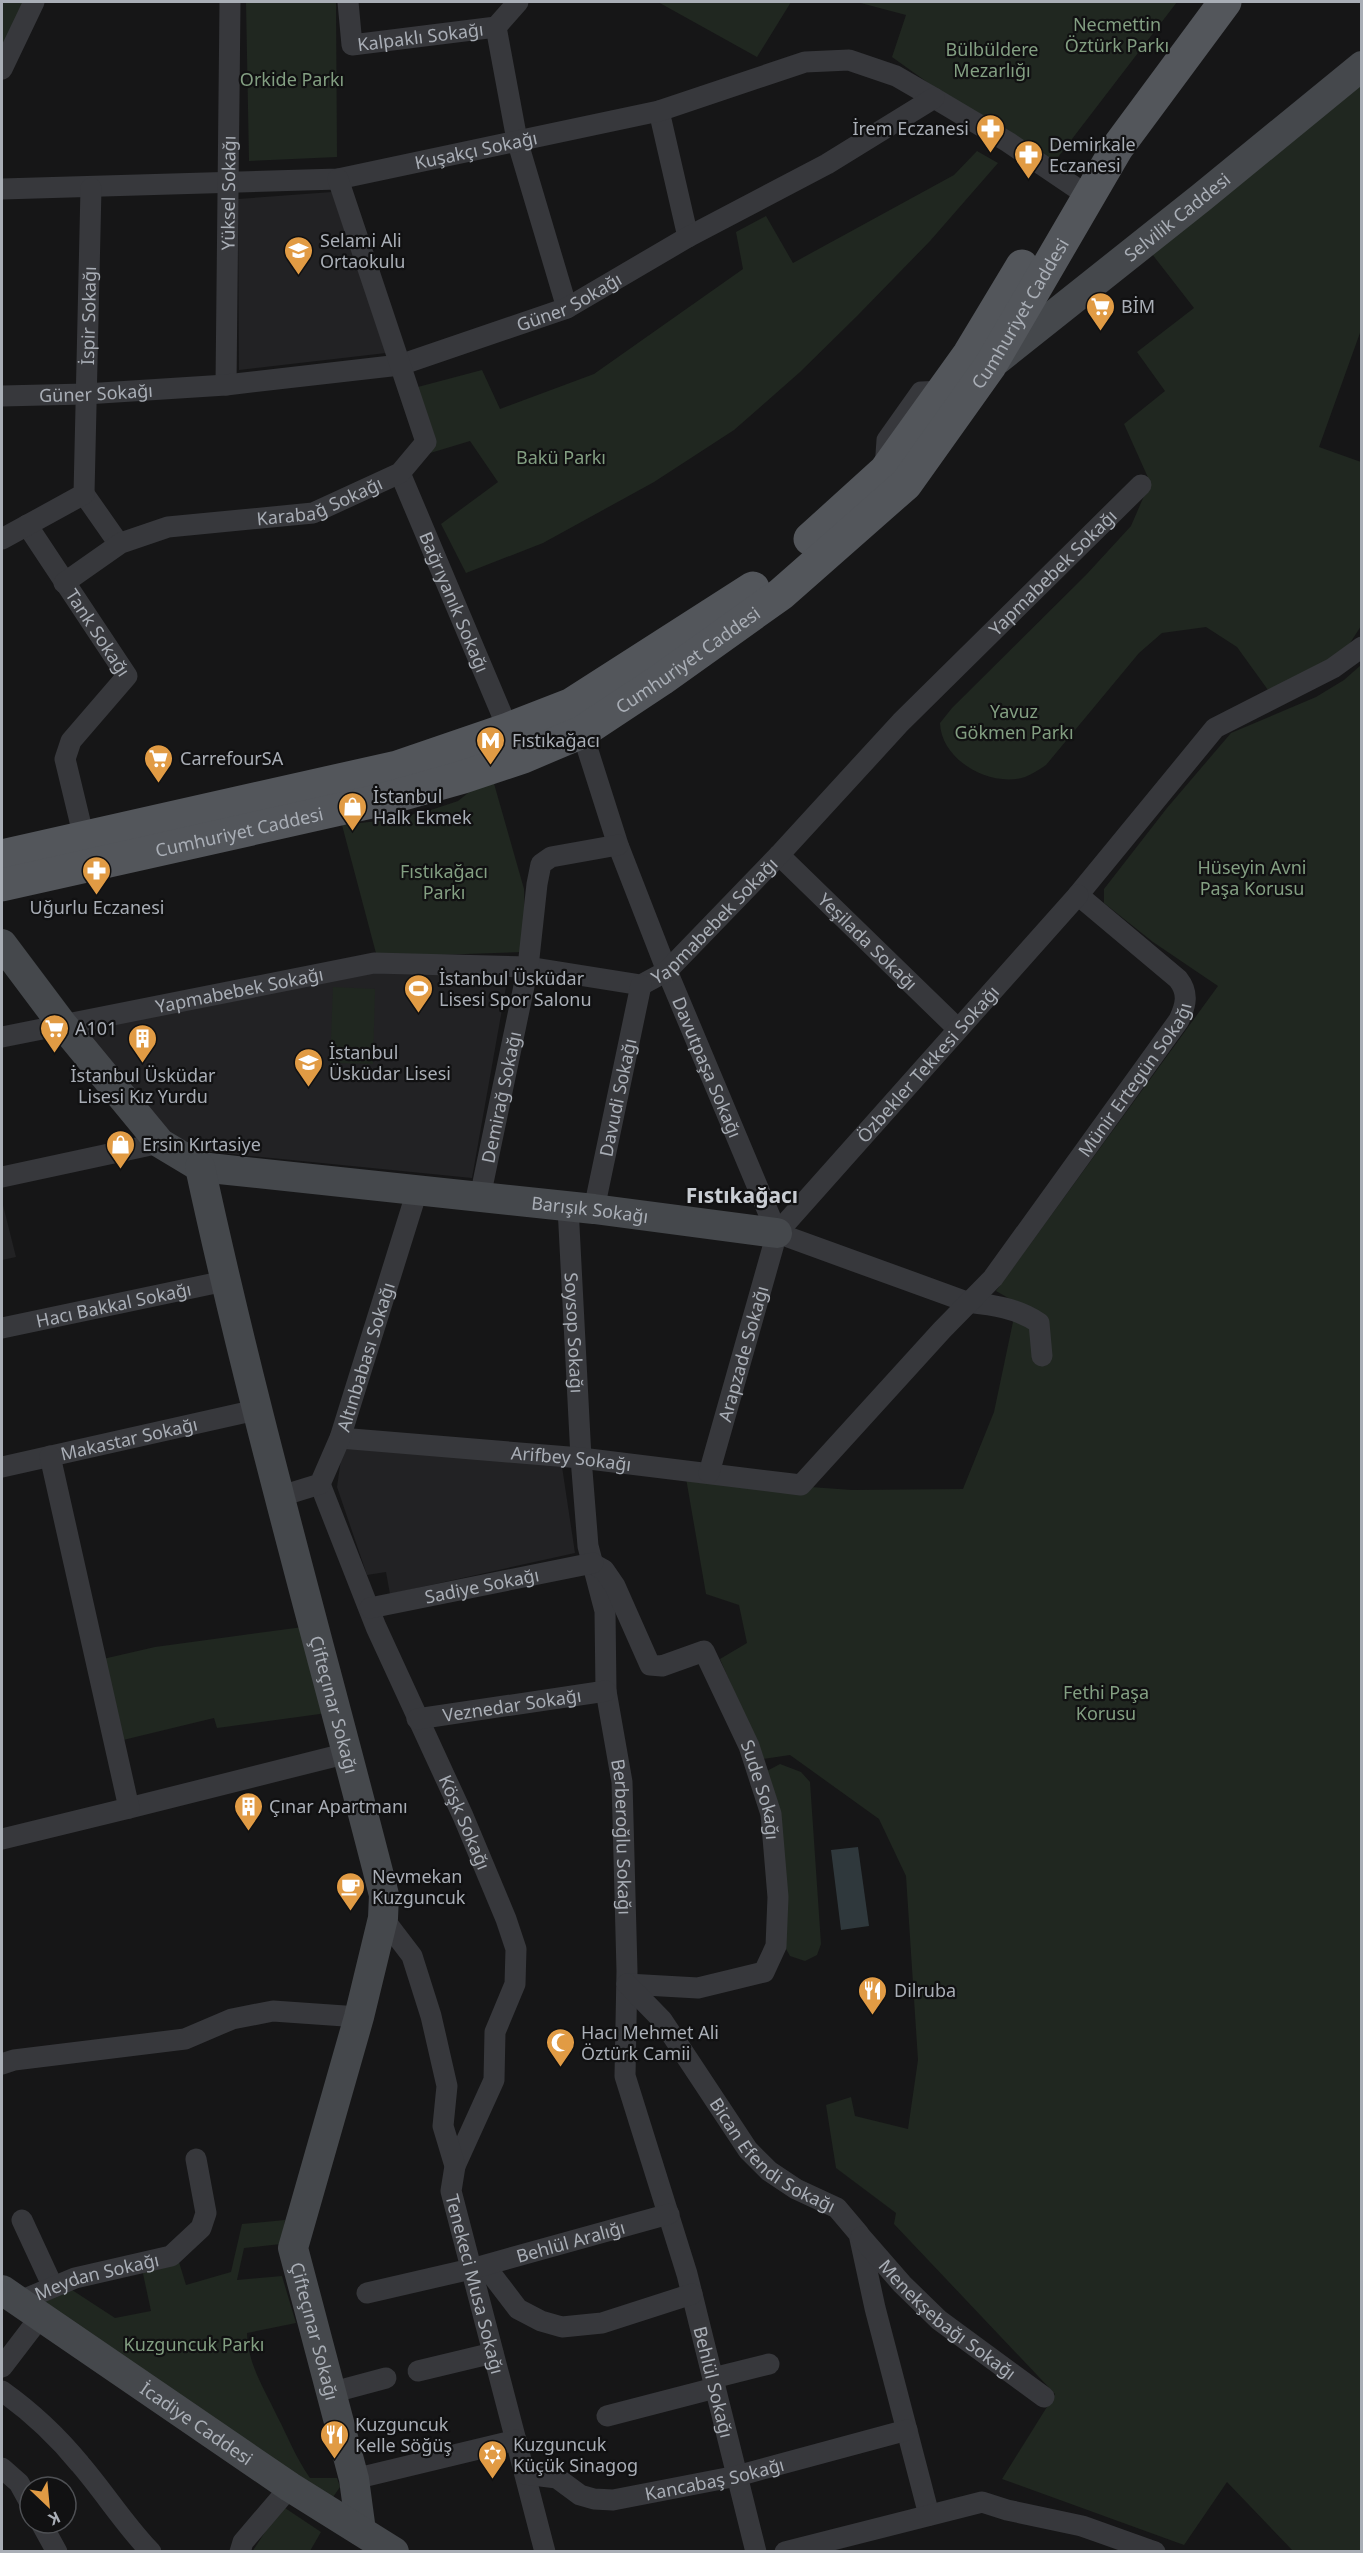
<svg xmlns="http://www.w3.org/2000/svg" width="1363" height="2553" font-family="'Noto Sans',sans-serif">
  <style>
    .built { fill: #222224 }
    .green { fill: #202720 }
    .water { fill: #2f383c }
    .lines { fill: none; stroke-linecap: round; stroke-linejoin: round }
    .street { stroke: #37383c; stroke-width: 21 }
    .secondary { stroke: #45484c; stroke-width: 30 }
    .primary { stroke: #53565b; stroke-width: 33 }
    .labels { text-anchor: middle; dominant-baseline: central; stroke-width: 4.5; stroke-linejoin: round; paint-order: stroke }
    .park-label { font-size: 18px; fill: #839f82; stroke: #111112 }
    .street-label { font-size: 18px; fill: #a9aeb6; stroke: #111112 }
    .poi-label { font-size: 18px; fill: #a9aeb6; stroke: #111112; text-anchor: start }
    .quarter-label { font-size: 21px; font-weight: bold; fill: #c9cdd3; stroke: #111112 }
  </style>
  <rect width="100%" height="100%" fill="#161617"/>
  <path class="built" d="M332 192 386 353 239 370 238 199Z
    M369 969 509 970 472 1178 170 1148 83 1026Z
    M2 1201 16 1257 2 1260Z
    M343 1445 561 1460 575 1553 390 1594 386 1572 367 1575 337 1487Z"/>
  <path class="green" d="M2 2H29L2 58Z
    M246 2H336L337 157 249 161Z
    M658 2H791L757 57Z
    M857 2H1177L1049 169 892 57 906 15Z
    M1361 56V330L1319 447 1361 462V626L1341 657 1268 690 1237 647 1206 627 1162 633 1139 653 1046 765C1040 769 1032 774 1025 777 990 788 941 760 940 723L952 708 1086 575 1131 526 1150 482 1124 424 1165 391 1137 352 1194 308 1152 254Z
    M977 151 998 163 930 241 857 316 800 372 734 430 654 482 543 543 466 573 441 524 498 482 470 441 427 454 414 388 482 370 500 409 594 374 743 269 736 232 766 216 793 263 954 175Z
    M1361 665V2551H1293L1227 2482 1184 2545 1002 2479 1055 2394 894 2224 896 2213 836 2168 826 2105 851 2097 855 2116 908 2129 918 2060 906 1876 879 1819 790 1755 763 1759 720 1659 747 1643 739 1605 706 1594 686 1478 852 1490 963 1489 994 1412 1017 1303 996 1291 1218 986 1153 942 1104 903V889L1167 808 1231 733 1316 697 1344 680Z
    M493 780 524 889 526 952 377 957 342 825 387 820 431 810 458 801 473 789Z
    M333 987 375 989 373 1064 330 1063Z
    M303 1627 327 1713 217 1728 214 1718 119 1741 103 1659 155 1647Z
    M780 1764 801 1772 810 1782 821 1944 817 1955 805 1961 790 1956 786 1949 765 1772Z
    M285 2220 281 2244 244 2248 237 2280 282 2276 296 2323 247 2333C248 2365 264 2388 277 2416 288 2437 296 2458 310 2478H337L340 2487 331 2500 35 2302 69 2288 115 2318 151 2311 142 2269 178 2259 186 2285 231 2272 242 2224Z
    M282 2506 321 2532 310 2551 252 2552Z"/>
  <path class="water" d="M858 1847 869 1926 841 1930 831 1850Z"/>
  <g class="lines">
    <g class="street">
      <path id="s1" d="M348 2 352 45 496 27"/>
      <path d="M518 2 496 27 517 140 567 308"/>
      <path d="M2 69 34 2"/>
      <path d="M659 111 688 237"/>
      <path id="s2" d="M2 189 338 179 659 111 805 62 849 60 896 76 934 98 1008 142 1088 196"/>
      <path id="s3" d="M226 385 230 2"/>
      <path id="s4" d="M2 396 85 394 226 385 400 365 567 308 688 237 827 164 934 98"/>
      <path d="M885 469 887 440 921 392 943 391"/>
      <path id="s5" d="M400 473 508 729"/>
      <path d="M84 494 119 544"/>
      <path id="s6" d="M27 525 127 676 71 741 65 759 84 838"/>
      <path id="s7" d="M2 539 84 494 91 188"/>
      <path id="s8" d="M64 583 121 543 168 527 313 513 400 473 426 442 338 179"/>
      <path id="s9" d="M582 732 618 845 667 971 777 1233"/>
      <path id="s10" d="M779 855 958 1029"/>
      <path id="s11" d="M2 1037 374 963 528 967 641 985 667 971 779 855 901 722 1141 485"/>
      <path d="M2 1177 160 1143"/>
      <path id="s12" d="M480 1197 528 967 537 884 541 864 551 857 618 845"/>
      <path id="s13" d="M568 1207 581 1458 588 1546 605 1611 606 1691 622 1782 627 1971 625 2076 687 2274 756 2552"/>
      <path id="s14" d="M594 1209 641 985"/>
      <path d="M777 1233 967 1302C993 1305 1017 1308 1039 1323L1042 1356"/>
      <path id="s15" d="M2 1328 225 1281"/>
      <path id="s16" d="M340 1438 581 1458 801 1485 942 1330 993 1278 1179 1020C1186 1005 1189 993 1178 979L1078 895 1215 728 1333 668 1362 647"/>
      <path id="s17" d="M2 1467 256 1410"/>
      <path id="s18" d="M709 1473 777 1233 1078 895"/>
      <path id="s19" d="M320 1484 376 1627 463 1816 506 1919 516 1949 515 1984 495 2032 494 2080 455 2166"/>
      <path id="s20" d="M281 1496 320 1484 340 1438 417 1191"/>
      <path id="s21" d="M593 1564 604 1570 615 1586 650 1665 662 1666 704 1651 749 1746 771 1814 778 1897 776 1946 764 1972 698 1988 627 1984"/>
      <path id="s22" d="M370 1608 593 1563"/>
      <path id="s23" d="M417 1719 606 1691"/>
      <path d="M129 1808 348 1753"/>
      <path d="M2 1839 129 1808 50 1456"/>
      <path id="s24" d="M383 1918 412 1956 431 2016 447 2086 443 2126 455 2166 451 2191 545 2552"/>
      <path id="s25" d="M627 1984 662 2020 748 2150 769 2171 796 2189 837 2208 859 2234 875 2308 929 2515"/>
      <path d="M2 2064 14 2060 185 2039 232 2019 273 2011 359 2017"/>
      <path d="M22 2220 53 2287"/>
      <path id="s26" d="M861 2237 902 2284 939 2320 1044 2397"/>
      <path d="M472 2269 486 2267 518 2309 541 2321 562 2327 602 2323 692 2294"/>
      <path id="s27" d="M367 2293 471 2269 669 2214"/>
      <path id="s28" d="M20 2301 75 2278 171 2256 201 2228 206 2213 196 2159"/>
      <path d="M2 2367 41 2316"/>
      <path d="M418 2371 493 2353"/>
      <path d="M713 2378 769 2364"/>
      <path d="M2 2391C30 2411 58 2437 80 2464 105 2493 124 2524 151 2552"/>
      <path d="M330 2393 386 2378"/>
      <path d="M607 2416 715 2388"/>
      <path d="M2 2468 19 2483 30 2503"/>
      <path id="s29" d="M525 2474 557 2478 580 2495 594 2499 613 2500 737 2476 907 2430"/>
      <path d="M354 2479 516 2440"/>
      <path d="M41 2523 57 2552"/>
      <path d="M240 2552 243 2542 290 2487"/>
      <path d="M785 2552 982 2502 1007 2510 1082 2526 1155 2552"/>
    </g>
    <g class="secondary">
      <path id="s30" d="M997 360 1202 197 1362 66"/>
      <path id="s31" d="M2 944 62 1024 160 1143 200 1167 594 1209 777 1233"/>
      <path id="s32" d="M200 1167C253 1412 322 1652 384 1895L383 1918 359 2017 293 2248 354 2479 361 2531"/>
      <path id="s33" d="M2 2290 290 2487 394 2552"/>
    </g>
    <g class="primary">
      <path d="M810 539 885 471 969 354 1022 266"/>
      <path d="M2 856 397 767 508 729 572 704 753 588"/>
      <path id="s34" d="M2 885 385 799 463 777 523 757 582 732 662 679 781 594 906 484 990 366 1117 148 1225 2"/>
    </g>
  </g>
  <defs>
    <symbol id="pharmacy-pin" viewBox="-11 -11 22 30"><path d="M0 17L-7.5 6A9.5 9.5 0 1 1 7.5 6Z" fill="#e19b44" stroke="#111112"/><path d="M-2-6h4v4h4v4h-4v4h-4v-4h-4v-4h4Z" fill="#fff"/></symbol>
    <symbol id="school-pin" viewBox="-11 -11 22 30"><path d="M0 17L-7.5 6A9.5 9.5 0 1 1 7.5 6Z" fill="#e19b44" stroke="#111112"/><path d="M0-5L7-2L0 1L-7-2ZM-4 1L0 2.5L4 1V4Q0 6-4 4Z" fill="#fff"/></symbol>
    <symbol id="supermarket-pin" viewBox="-11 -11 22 30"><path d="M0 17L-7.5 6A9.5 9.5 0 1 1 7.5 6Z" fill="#e19b44" stroke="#111112"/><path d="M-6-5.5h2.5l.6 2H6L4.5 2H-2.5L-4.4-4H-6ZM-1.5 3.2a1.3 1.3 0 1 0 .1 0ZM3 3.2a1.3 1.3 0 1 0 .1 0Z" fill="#fff"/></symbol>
    <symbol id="metro-pin" viewBox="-11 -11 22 30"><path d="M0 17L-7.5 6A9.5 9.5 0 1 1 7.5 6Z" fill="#e19b44" stroke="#111112"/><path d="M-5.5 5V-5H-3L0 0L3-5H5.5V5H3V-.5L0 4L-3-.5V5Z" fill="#fff"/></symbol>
    <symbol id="shop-pin" viewBox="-11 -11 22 30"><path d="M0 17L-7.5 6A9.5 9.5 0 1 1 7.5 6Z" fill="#e19b44" stroke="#111112"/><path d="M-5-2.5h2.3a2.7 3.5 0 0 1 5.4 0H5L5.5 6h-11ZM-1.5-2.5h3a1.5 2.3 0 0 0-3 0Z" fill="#fff"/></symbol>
    <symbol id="stadium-pin" viewBox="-11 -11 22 30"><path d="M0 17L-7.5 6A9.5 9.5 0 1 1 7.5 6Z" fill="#e19b44" stroke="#111112"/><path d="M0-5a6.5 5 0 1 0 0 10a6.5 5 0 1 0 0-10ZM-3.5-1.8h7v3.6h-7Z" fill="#fff"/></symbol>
    <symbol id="building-pin" viewBox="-11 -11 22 30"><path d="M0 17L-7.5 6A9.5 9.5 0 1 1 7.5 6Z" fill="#e19b44" stroke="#111112"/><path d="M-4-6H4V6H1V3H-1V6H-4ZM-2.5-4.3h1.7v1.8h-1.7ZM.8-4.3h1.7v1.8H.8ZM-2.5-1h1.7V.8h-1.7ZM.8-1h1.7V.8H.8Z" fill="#fff"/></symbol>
    <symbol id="cafe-pin" viewBox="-11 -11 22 30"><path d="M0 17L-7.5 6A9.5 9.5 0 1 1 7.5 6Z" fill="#e19b44" stroke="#111112"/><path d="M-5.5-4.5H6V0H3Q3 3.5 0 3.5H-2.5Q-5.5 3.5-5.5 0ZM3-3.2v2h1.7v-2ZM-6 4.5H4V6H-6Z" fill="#fff"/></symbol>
    <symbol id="restaurant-pin" viewBox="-11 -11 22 30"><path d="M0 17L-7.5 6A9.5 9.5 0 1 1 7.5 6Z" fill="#e19b44" stroke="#111112"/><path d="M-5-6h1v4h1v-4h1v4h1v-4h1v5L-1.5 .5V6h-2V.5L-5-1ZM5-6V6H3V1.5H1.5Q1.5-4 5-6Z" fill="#fff"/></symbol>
    <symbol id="mosque-pin" viewBox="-11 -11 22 30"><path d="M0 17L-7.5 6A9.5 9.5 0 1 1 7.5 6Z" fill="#e19b44" stroke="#111112"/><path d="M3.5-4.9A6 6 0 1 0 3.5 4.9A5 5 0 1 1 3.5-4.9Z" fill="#fff"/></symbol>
    <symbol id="synagogue-pin" viewBox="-11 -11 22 30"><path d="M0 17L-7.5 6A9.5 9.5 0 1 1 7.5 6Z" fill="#e19b44" stroke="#111112"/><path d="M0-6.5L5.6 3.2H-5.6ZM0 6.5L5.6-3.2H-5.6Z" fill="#fff"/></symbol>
  </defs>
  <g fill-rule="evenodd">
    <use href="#pharmacy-pin" x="974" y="112" width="33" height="45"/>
    <use href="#pharmacy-pin" x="1012" y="138" width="33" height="45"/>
    <use href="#school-pin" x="282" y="234" width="33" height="45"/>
    <use href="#supermarket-pin" x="1084" y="290" width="33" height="45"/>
    <use href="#metro-pin" x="474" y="724" width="33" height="45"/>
    <use href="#supermarket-pin" x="142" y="742" width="33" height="45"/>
    <use href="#shop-pin" x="336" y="790" width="33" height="45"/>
    <use href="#pharmacy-pin" x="80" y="854" width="33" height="45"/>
    <use href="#stadium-pin" x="402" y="972" width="33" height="45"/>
    <use href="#supermarket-pin" x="38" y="1012" width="33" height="45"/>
    <use href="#building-pin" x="126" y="1022" width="33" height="45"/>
    <use href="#school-pin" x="292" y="1046" width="33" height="45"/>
    <use href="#shop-pin" x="104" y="1128" width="33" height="45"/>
    <use href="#building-pin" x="232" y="1790" width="33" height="45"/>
    <use href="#cafe-pin" x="334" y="1870" width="33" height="45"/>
    <use href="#restaurant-pin" x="856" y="1974" width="33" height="45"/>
    <use href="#mosque-pin" x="544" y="2026" width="33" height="45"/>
    <use href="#restaurant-pin" x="318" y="2418" width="33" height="45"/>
    <use href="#synagogue-pin" x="476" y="2438" width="33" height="45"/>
  </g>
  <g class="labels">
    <g class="park-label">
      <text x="1117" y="24">Necmettin<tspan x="1117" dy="21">Öztürk Parkı</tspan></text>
      <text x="992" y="49">Bülbüldere<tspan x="992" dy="21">Mezarlığı</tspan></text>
      <text x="292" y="79">Orkide Parkı</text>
      <text x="561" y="457">Bakü Parkı</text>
      <text x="1014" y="711">Yavuz<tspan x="1014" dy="21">Gökmen Parkı</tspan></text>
      <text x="1252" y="867">Hüseyin Avni<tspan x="1252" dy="21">Paşa Korusu</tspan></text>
      <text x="444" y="871">Fıstıkağacı<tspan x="444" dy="21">Parkı</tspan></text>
      <text x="1106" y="1692">Fethi Paşa<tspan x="1106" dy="21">Korusu</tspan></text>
      <text x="194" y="2344">Kuzguncuk Parkı</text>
    </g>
    <g class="street-label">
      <text stroke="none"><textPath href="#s1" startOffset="112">Kalpaklı Sokağı</textPath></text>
      <text stroke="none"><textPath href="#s2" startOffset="477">Kuşakçı Sokağı</textPath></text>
      <text stroke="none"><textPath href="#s3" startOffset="192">Yüksel Sokağı</textPath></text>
      <text stroke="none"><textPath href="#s30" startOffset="230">Selvilik Caddesi</textPath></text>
      <text stroke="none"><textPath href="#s4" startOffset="580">Güner Sokağı</textPath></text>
      <text stroke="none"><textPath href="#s34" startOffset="1215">Cumhuriyet Caddesi</textPath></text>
      <text stroke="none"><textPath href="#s7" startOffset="272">İspir Sokağı</textPath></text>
      <text stroke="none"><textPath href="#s4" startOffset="94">Güner Sokağı</textPath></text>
      <text stroke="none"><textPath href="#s8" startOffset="274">Karabağ Sokağı</textPath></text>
      <text stroke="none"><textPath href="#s11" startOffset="1232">Yapmabebek Sokağı</textPath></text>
      <text stroke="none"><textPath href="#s5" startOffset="140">Bağrıyanık Sokağı</textPath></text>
      <text stroke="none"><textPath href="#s6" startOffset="129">Tank Sokağı</textPath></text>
      <text stroke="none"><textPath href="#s34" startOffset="729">Cumhuriyet Caddesi</textPath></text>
      <text stroke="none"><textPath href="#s34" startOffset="243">Cumhuriyet Caddesi</textPath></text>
      <text stroke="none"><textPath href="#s11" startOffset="746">Yapmabebek Sokağı</textPath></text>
      <text stroke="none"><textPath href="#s10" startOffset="124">Yeşilada Sokağı</textPath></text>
      <text stroke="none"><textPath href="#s11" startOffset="242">Yapmabebek Sokağı</textPath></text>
      <text stroke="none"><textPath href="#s18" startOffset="476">Özbekler Tekkesi Sokağı</textPath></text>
      <text stroke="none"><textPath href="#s9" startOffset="358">Davutpaşa Sokağı</textPath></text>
      <text stroke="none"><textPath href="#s16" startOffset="990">Münir Ertegün Sokağı</textPath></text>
      <text stroke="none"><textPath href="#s12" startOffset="102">Demirağ Sokağı</textPath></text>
      <text stroke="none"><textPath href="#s14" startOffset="114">Davudi Sokağı</textPath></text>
      <text stroke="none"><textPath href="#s31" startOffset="693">Barışık Sokağı</textPath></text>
      <text stroke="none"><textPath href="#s15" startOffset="114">Hacı Bakkal Sokağı</textPath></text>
      <text stroke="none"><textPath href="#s13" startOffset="126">Soysop Sokağı</textPath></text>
      <text stroke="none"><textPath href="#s18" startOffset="124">Arapzade Sokağı</textPath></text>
      <text stroke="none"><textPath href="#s20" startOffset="176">Altınbabası Sokağı</textPath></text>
      <text stroke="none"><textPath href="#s17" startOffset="130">Makastar Sokağı</textPath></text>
      <text stroke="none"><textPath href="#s16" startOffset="232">Arifbey Sokağı</textPath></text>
      <text stroke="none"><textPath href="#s22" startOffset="114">Sadiye Sokağı</textPath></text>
      <text stroke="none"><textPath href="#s32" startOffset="554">Çifteçınar Sokağı</textPath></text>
      <text stroke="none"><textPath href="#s23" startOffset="96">Veznedar Sokağı</textPath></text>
      <text stroke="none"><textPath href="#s21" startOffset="326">Sude Sokağı</textPath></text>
      <text stroke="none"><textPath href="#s19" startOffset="368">Köşk Sokağı</textPath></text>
      <text stroke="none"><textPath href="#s13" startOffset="634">Berberoğlu Sokağı</textPath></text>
      <text stroke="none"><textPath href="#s25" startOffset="228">Bican Efendi Sokağı</textPath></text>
      <text stroke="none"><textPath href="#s27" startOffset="210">Behlül Aralığı</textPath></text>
      <text stroke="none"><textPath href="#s28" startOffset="81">Meydan Sokağı</textPath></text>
      <text stroke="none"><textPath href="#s24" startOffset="386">Tenekeci Musa Sokağı</textPath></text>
      <text stroke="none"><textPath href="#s26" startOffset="120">Menekşebağı Sokağı</textPath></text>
      <text stroke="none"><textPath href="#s32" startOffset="1202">Çifteçınar Sokağı</textPath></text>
      <text stroke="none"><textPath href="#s13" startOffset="1192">Behlül Sokağı</textPath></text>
      <text stroke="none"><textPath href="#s33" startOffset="236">İcadiye Caddesi</textPath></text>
      <text stroke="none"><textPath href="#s29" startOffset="198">Kancabaş Sokağı</textPath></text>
    </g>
    <g class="poi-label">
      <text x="969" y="128" text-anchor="end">İrem Eczanesi</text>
      <text x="1049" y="144">Demirkale<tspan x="1049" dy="21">Eczanesi</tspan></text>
      <text x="320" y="240">Selami Ali<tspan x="320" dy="21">Ortaokulu</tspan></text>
      <text x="1121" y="306">BİM</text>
      <text x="512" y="740">Fıstıkağacı</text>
      <text x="180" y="758">CarrefourSA</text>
      <text x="373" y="796">İstanbul<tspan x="373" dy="21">Halk Ekmek</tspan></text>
      <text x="97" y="907" text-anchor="middle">Uğurlu Eczanesi</text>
      <text x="439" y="978">İstanbul Üsküdar<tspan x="439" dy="21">Lisesi Spor Salonu</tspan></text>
      <text x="75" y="1028">A101</text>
      <text x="329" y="1052">İstanbul<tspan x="329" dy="21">Üsküdar Lisesi</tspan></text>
      <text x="143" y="1075" text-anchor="middle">İstanbul Üsküdar<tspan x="143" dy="21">Lisesi Kız Yurdu</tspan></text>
      <text x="142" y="1144">Ersin Kırtasiye</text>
      <text x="269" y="1806">Çınar Apartmanı</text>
      <text x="372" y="1876">Nevmekan<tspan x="372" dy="21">Kuzguncuk</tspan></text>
      <text x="894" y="1990">Dilruba</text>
      <text x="581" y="2032">Hacı Mehmet Ali<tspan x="581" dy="21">Öztürk Camii</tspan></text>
      <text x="355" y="2424">Kuzguncuk<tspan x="355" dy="21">Kelle Söğüş</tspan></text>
      <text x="513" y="2444">Kuzguncuk<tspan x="513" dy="21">Küçük Sinagog</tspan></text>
    </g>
    <g class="quarter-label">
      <text x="742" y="1195">Fıstıkağacı</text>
    </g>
  </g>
  <rect width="1363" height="2553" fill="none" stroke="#a9aeb6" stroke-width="6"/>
  <g transform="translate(48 2505) rotate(154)"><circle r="28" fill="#111112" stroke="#4e5054" stroke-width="1.5"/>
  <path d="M0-4.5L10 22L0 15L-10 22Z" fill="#e19b44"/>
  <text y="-9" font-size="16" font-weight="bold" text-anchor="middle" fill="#a9aeb6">K</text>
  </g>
</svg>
